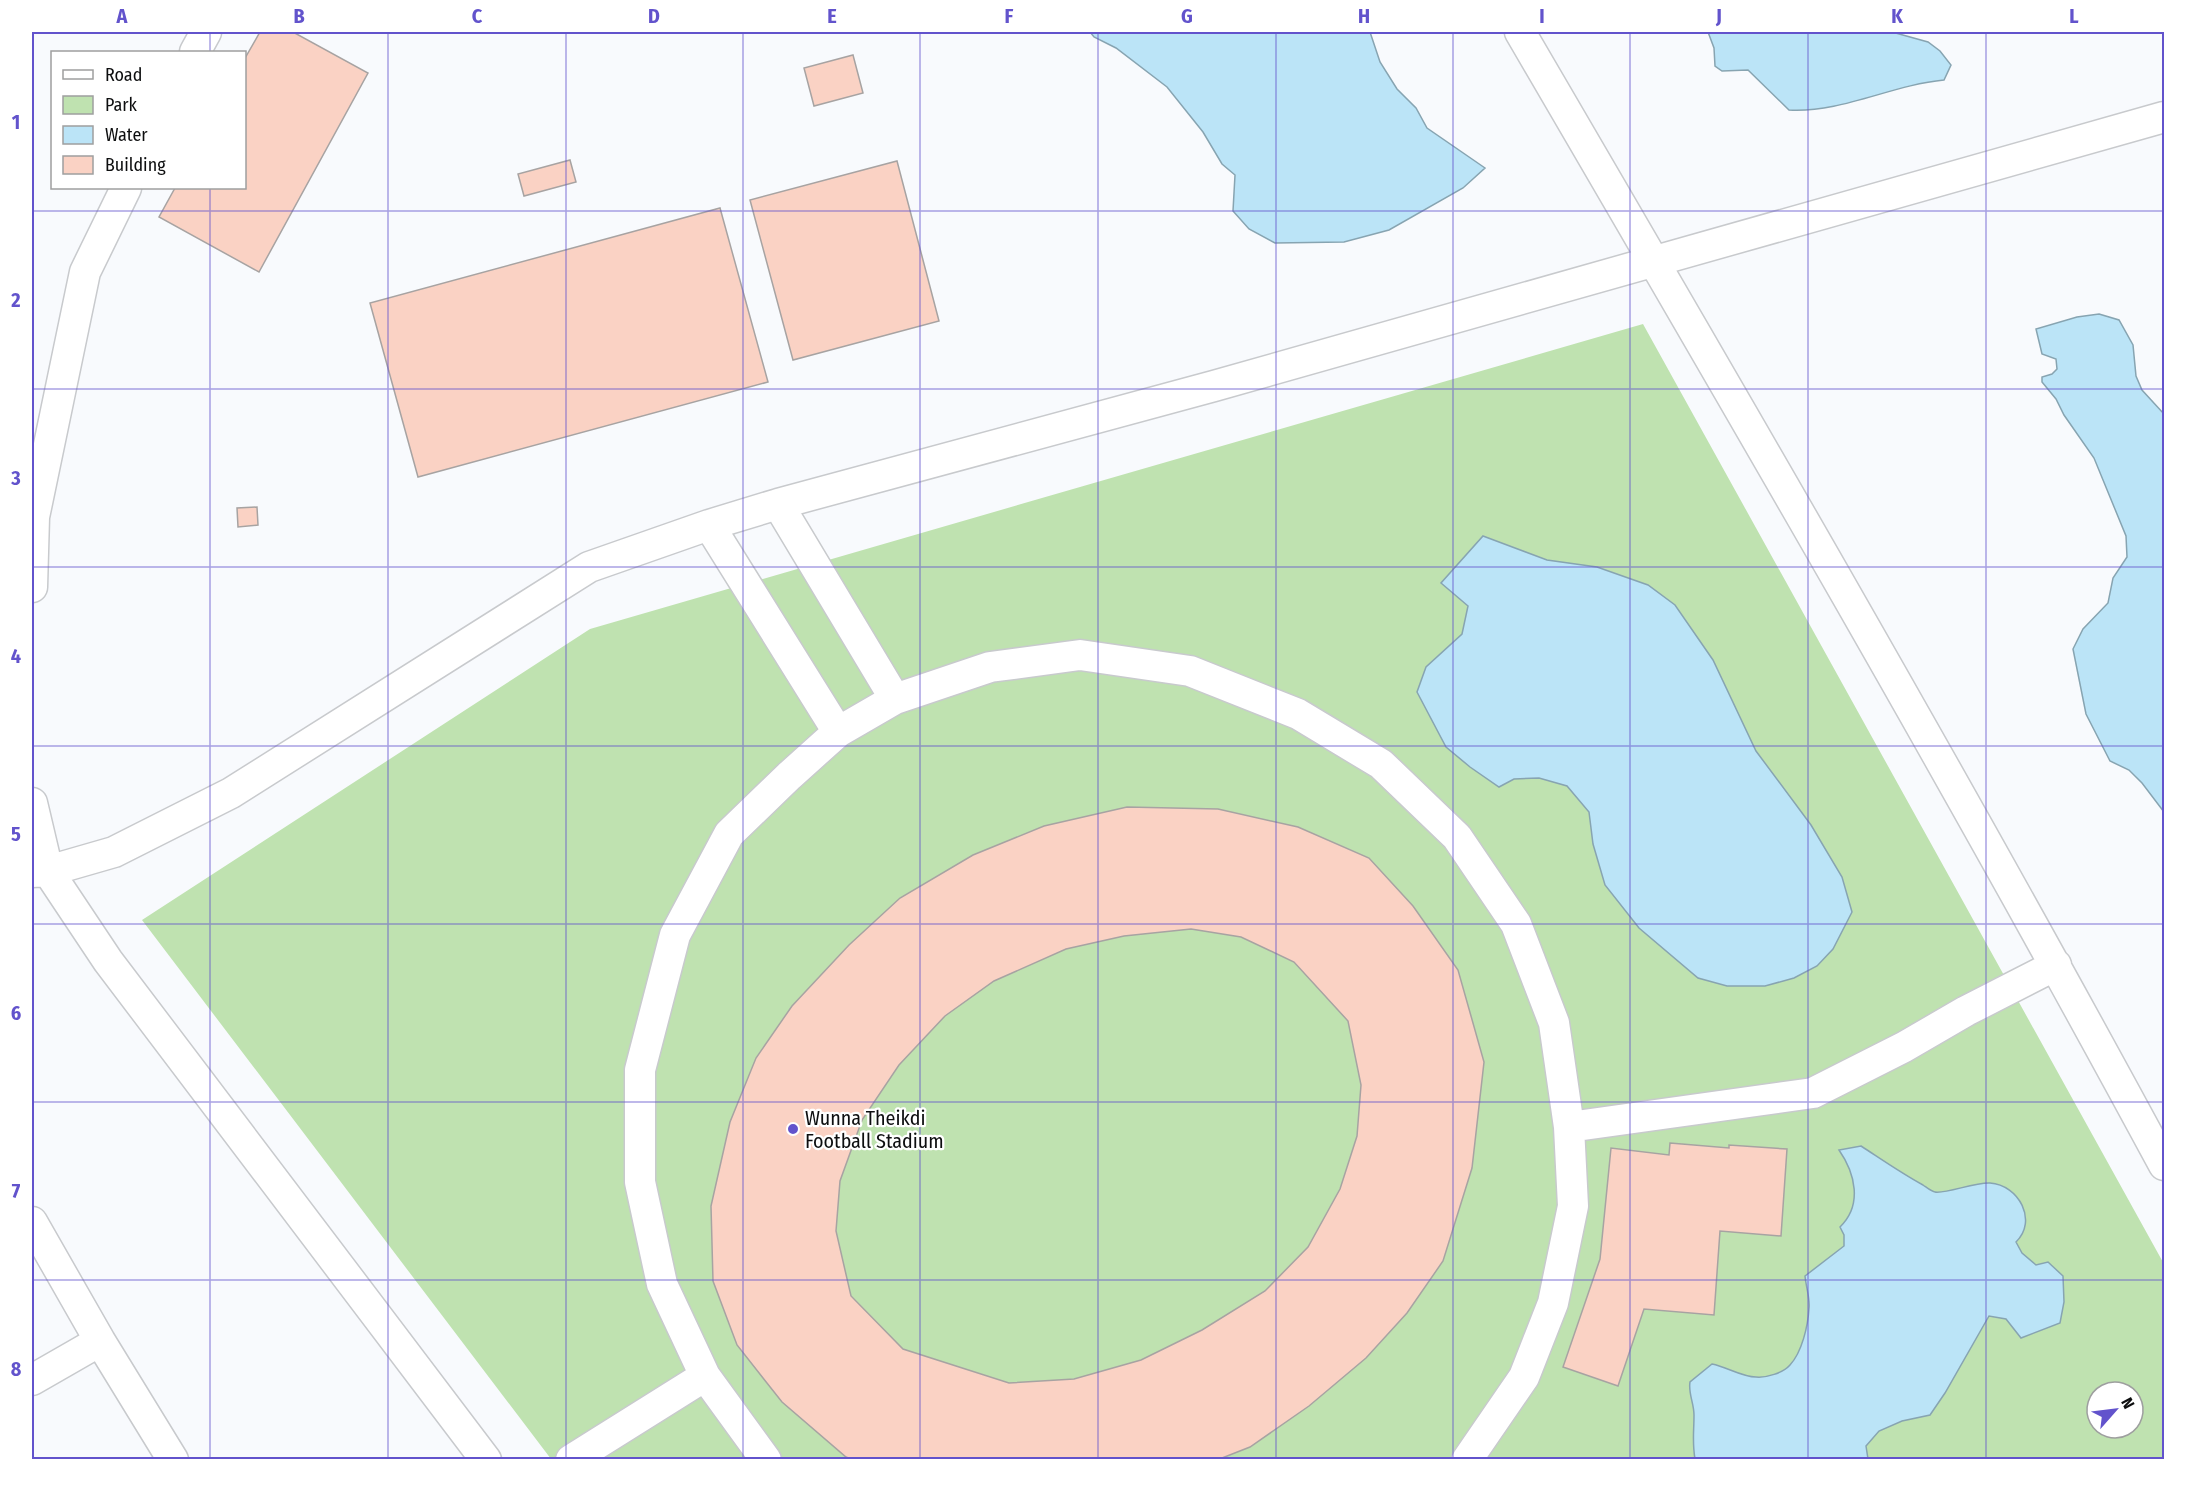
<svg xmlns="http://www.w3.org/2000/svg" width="2196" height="1491" font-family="'Fira Sans Condensed',sans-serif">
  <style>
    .green { fill: #bfe2b0; fill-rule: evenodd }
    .water { fill: #bbe4f7; stroke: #87a4b1; stroke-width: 1.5 }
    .building { fill: #fad2c4; stroke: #a7a3a2; stroke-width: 1.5; fill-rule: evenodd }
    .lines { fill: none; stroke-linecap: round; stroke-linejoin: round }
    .minor-casing { stroke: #c8cacd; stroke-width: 33 }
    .minor { stroke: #fff; stroke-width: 30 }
    .grid { fill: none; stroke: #6253cc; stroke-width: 1.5; stroke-opacity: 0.55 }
    .poi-dot { fill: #6253cc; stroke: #fff; stroke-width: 2 }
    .labels { text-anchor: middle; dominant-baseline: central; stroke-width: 4.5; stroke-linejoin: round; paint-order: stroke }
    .poi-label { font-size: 20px; fill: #0d0e0f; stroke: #fff; text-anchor: start }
    .neatline { fill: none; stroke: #6253cc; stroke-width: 2 }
    .grid-label { font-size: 20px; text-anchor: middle; font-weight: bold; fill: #6253cc }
  </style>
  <rect width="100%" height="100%" fill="#f8fafd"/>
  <path class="green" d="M1643 324 2164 1264V1459H551L142 920 590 629ZM2097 1392H2133V1428H2097Z"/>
  <path class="water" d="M1090 32H1370L1380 62 1397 89 1416 108 1427 128 1485 168 1463 188 1389 230 1344 242 1275 243 1249 229 1233 211 1235 175 1222 164 1203 132 1167 87 1116 48 1094 37Z
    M1708 32H1892L1928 42 1940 51 1951 65 1944 80C1891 85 1842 113 1789 110L1748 70 1722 71 1715 66 1714 48Z
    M2099 314 2119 320 2133 345 2136 376 2142 390 2164 414V812L2142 783 2129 770 2110 761 2086 714 2073 649 2083 629 2108 603 2113 578 2127 557 2126 536 2094 458 2064 415 2056 399 2042 382V377L2052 374 2057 369 2056 359 2042 354 2036 329 2077 317Z
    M1483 536 1547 560 1597 567 1648 585 1675 605 1713 660 1756 751 1811 825 1842 877 1852 912 1833 949 1817 966 1794 978 1765 986H1727L1698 978 1639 928 1605 885 1593 844 1589 812 1567 786 1539 778 1514 779 1499 787 1470 767 1446 747 1417 692 1426 667 1462 634 1468 606 1441 583Z
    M1861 1146C1881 1159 1901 1173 1923 1185 1926 1187 1932 1192 1935 1192 1946 1194 1975 1182 1990 1183 2019 1185 2038 1221 2016 1242L2022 1253 2036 1265 2048 1262 2063 1276 2064 1302 2060 1323 2021 1338 2006 1319 1989 1316 1945 1393 1930 1415 1902 1421 1879 1431 1866 1446 1868 1459H1695C1692 1442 1694 1432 1694 1415 1694 1403 1688 1393 1690 1382L1712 1364C1727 1367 1742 1377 1756 1377 1766 1378 1783 1373 1790 1365 1802 1352 1808 1326 1809 1308 1810 1298 1806 1287 1805 1276L1844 1246V1235L1840 1227C1863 1205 1855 1173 1839 1150Z"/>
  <path class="building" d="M260 32H293L368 73 259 272 159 217 175 188H244V60Z
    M853 55 863 93 814 106 804 68Z
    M570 160 576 182 524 196 518 174Z
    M897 161 939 321 793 360 750 200Z
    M720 208 768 382 418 477 370 303Z
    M257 507 258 525 238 527 237 508Z
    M1127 807 1218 809 1298 827 1369 858 1413 906 1458 970 1484 1062 1472 1168 1443 1261 1407 1313 1366 1358 1309 1406 1250 1447 1217 1460H853L846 1457 782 1402 737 1345 713 1281 711 1206 730 1122 756 1058 792 1006 849 945 900 898 973 855 1044 826ZM1191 929 1241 937 1294 962 1348 1021 1361 1085 1357 1136 1340 1189 1308 1247 1265 1291 1202 1330 1141 1360 1074 1379 1009 1383 903 1349 851 1296 836 1231 840 1181 862 1120 899 1065 945 1016 994 981 1066 949 1124 936Z
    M1670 1143 1729 1148V1145L1787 1149 1781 1236 1720 1231 1714 1315 1644 1309 1618 1386 1563 1367 1600 1259 1611 1148 1669 1155Z"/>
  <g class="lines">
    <defs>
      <path id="minor" d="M1520 32C1739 407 1958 783 2164 1165
        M195 52 206 32
        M778 504 895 699
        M709 525 838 732
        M32 587 34 517 85 272 126 188
        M32 803 48 871 108 961 486 1460
        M32 872 48 871 114 852 231 793 589 567 709 525 778 504 1214 386 2164 117
        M1569 1127 1813 1093 1904 1047 1966 1011 2056 965
        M32 1222 100 1341 173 1460
        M32 1380 100 1341
        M571 1460 705 1376
        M766 1460 705 1376 662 1284 640 1182V1070L675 935 729 834 789 776 838 732 895 699 990 667 1080 655 1190 671 1298 714 1381 764 1457 837 1516 924 1554 1023 1569 1127 1573 1206 1553 1303 1524 1377 1467 1460"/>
    </defs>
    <use href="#minor" class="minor-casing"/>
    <use href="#minor" class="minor"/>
  </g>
  <path class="grid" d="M210 32V52M388 32V1460M566 32V1460M743 32V1460M920 32V1460M1098 32V1460M1276 32V1460M1453 32V1460M1630 32V1460M1808 32V1460M1986 32V1460M210 188V1460M32 211H2164M32 389H2164M32 567H2164M32 746H2164M32 924H2164M32 1102H2164M32 1280H2164"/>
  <circle class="poi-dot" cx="793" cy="1129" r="6"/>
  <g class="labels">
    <g class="poi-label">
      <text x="805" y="1118">Wunna Theikdi<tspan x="805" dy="23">Football Stadium</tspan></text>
    </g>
  </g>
  <rect width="2196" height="1491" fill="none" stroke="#ffffff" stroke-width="66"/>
  <rect x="51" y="51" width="195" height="138" fill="#ffffff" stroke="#9e9f9f" stroke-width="1.5"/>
  <rect x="63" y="70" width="30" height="9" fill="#ffffff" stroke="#9e9f9f" stroke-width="1.5"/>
  <text x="105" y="81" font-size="18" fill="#0d0e0f">Road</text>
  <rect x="63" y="96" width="30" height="18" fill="#bfe2b0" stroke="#9e9f9f" stroke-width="1.5"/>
  <text x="105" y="111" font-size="18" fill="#0d0e0f">Park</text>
  <rect x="63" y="126" width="30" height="18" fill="#bbe4f7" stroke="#9e9f9f" stroke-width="1.5"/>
  <text x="105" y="141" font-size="18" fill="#0d0e0f">Water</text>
  <rect x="63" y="156" width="30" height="18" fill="#fad2c4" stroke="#9e9f9f" stroke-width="1.5"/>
  <text x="105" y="171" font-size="18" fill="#0d0e0f">Building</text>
  <g transform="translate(2115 1410) rotate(62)"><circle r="28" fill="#ffffff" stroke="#9e9f9f" stroke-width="1.5"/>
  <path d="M0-4.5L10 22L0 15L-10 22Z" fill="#6253cc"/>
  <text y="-9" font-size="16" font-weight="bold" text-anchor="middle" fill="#0d0e0f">N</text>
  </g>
  <rect x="33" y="33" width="2130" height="1425" class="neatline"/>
  <g class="grid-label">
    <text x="122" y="23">A</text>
    <text x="299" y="23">B</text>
    <text x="477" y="23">C</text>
    <text x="654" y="23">D</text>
    <text x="832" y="23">E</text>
    <text x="1009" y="23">F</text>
    <text x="1187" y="23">G</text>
    <text x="1364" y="23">H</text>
    <text x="1542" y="23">I</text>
    <text x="1719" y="23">J</text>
    <text x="1897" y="23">K</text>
    <text x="2074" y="23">L</text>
    <text x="16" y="129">1</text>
    <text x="16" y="307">2</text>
    <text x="16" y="485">3</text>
    <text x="16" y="663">4</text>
    <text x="16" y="841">5</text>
    <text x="16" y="1020">6</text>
    <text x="16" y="1198">7</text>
    <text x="16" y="1376">8</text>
  </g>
</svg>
